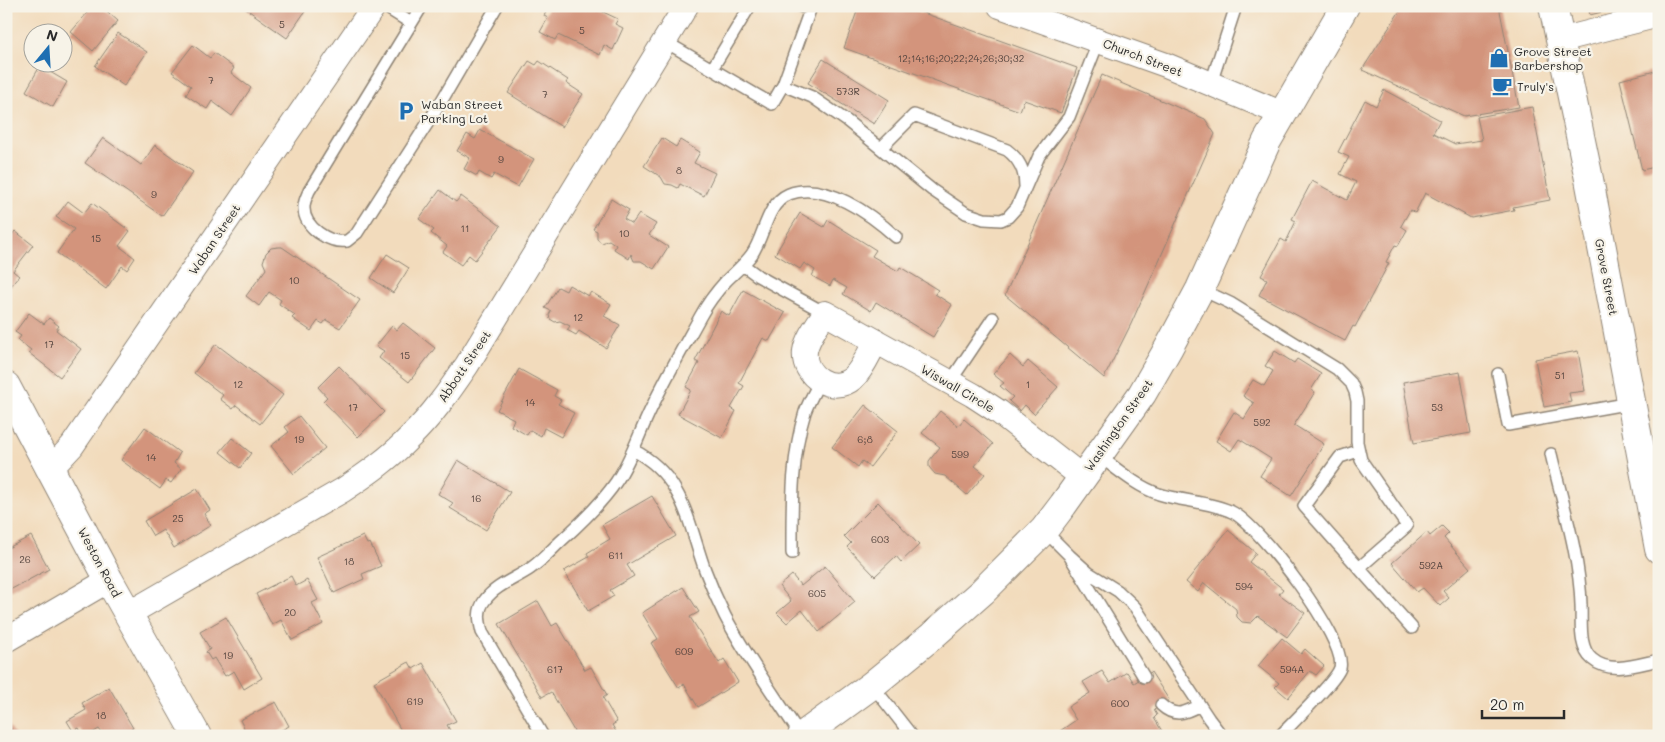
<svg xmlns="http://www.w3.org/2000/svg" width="1665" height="742" font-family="Mali,sans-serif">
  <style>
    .building { fill: #d3947c }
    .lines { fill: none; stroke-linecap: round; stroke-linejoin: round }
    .lane-casing { stroke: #8e8374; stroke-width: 14 }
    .street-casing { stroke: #8e8374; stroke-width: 26 }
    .secondary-casing { stroke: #8e8374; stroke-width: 30 }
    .primary-casing { stroke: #8e8374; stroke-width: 30 }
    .lane { stroke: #fff; stroke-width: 11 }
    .street { stroke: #fff; stroke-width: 24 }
    .secondary { stroke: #fff; stroke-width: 28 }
    .primary { stroke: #fff; stroke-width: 28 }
    .labels { text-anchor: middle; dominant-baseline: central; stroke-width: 4.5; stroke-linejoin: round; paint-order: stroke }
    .number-label { font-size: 10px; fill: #55453f }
    .poi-label { font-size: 12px; fill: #2b2b2b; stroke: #f7f3e8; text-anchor: start }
    .street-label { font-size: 12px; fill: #2b2b2b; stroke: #f7f3e8 }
  </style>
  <rect width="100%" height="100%" fill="#f7f3e8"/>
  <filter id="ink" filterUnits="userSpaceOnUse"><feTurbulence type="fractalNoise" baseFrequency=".02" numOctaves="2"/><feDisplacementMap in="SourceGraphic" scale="10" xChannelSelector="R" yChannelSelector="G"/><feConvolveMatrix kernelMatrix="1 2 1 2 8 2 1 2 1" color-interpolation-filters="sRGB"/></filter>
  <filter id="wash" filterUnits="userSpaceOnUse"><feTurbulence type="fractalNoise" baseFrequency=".0096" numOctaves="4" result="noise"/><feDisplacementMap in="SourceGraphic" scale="20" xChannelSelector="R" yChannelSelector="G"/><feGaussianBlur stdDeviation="1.12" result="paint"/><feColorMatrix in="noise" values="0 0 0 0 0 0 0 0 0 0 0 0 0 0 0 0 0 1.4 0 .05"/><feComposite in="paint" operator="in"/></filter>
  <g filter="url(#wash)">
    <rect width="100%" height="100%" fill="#f2dbbc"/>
    <g id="blocks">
      <path class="building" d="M93 6H101L118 21 93 51 71 32Z
        M242 6H301L306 10 287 38Z
        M549 6H604L601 11 618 19 615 24 623 28 613 50 604 45 600 55 558 35 555 40 540 32 548 18 544 16Z
        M859 6H904L1077 68 1061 113 1024 100 1020 111 844 48Z
        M1403 6H1499L1519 107 1464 116 1362 70Z
        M1588 6H1622V7L1590 15Z
        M118 33 147 52 124 86 95 66Z
        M193 45 210 58 214 53 234 68 231 73 251 88 232 116 212 101 207 109 186 95 191 86 172 72Z
        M823 59 889 100 874 124 808 83Z
        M529 61 536 65 539 61 568 80 566 83 583 94 562 127 508 93Z
        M40 66 67 82 53 107 26 91Z
        M1659 70V166L1642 170 1620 80Z
        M1102 75 1205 119 1215 134 1131 324 1104 378 1005 295Z
        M1384 90 1440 120 1433 133 1455 144 1482 140 1477 117 1532 107 1550 200 1513 207 1514 210 1471 218 1425 193 1415 213 1410 210 1401 226 1407 230 1398 246 1395 245 1386 262 1389 263 1355 327 1353 326 1345 341 1259 295 1267 279 1261 276 1281 239 1286 242 1296 221 1292 219 1312 181 1347 200 1356 182 1340 174 1349 157 1338 152 1365 100 1376 106Z
        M480 130 534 159 518 187 494 174 491 179 479 172 477 176 464 169 470 158 457 151 467 134 475 139Z
        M103 138 141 165 155 145 193 172 162 216 85 163Z
        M662 138 676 147 680 140 700 152 694 163 715 173 704 196 680 184 678 188 672 185 665 184 661 177 644 166Z
        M440 190 456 202 461 196 501 226 475 260 469 255 461 265 443 252 447 246 431 233 434 230 419 219Z
        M611 199 629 210 624 219 632 224 639 214 656 224 649 235 668 247 654 269 641 261H634L631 254 629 259 614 249 616 245 609 240 602 243 597 239V231L593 229Z
        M68 201 84 213 92 203 130 231 119 246 135 258 127 270 122 266 106 289 57 253 74 229 56 217Z
        M800 213 824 227 828 220 876 250 872 256 898 271 900 267 938 290 935 294 952 305 933 337 876 302 871 311 843 294 847 288 833 280 830 286 812 276 815 270 804 263 800 269 775 254Z
        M15 231 33 245 13 271 19 276 6 292V242Z
        M278 247H282L360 300 340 328 326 320 323 324 318 321 311 331 292 318 295 315 279 304 281 300 269 292 259 306 246 296 266 269 263 262 266 253 271 248Z
        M387 254 409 268 393 293 371 278Z
        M569 285 588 296 591 292 611 304 604 316 620 325 606 348 579 331 576 335 567 330 570 326 560 321 555 322 550 319 549 315 551 311 545 308 558 287 566 291Z
        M743 290 785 313 769 341 763 338 739 383 744 386 731 408 736 411 722 438 678 414 691 390 686 387 699 363 695 361 721 311 729 316Z
        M29 313 44 324 49 318 59 326 56 330 81 349 60 377 29 353 31 350 18 340 21 336 15 332Z
        M403 323 435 348 409 382 379 358 384 351 376 346 392 326 397 330Z
        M216 344 283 395 260 424 236 405 233 409 220 399 223 395 194 373Z
        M1275 351 1294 363 1297 359 1321 374 1311 390 1315 392 1294 425 1324 444 1291 496 1260 476 1271 459 1239 439 1231 451 1216 441 1234 412 1244 419 1254 403 1243 396 1253 380 1264 386 1273 371 1265 366Z
        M1578 351 1585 391 1569 393 1571 402 1544 407 1535 359Z
        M1010 355 1023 367 1028 361 1058 387 1034 414 1025 405 1020 411 1009 401 1013 397 1000 386 1004 383 993 374Z
        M339 366 384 412 358 437 323 401 327 397 318 387Z
        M519 369 557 390 554 396 561 400 558 404 574 413 561 437 544 428 541 436 530 430 527 435 511 426 514 419 497 410Z
        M1460 372 1471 433 1414 443 1403 382Z
        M865 405 898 431 870 467 862 461 858 467 832 447Z
        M940 411 958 426 964 419 993 444 975 466 985 474 967 495 945 476 935 474 929 467V461L940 447 922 433Z
        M299 416 325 448 294 474 271 446 289 432 285 427Z
        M145 427 180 453 174 463 181 469 171 483 166 480 160 489 121 460Z
        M232 438 251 453 240 468 220 452Z
        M458 460 510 492 486 530 450 508 453 503 438 494Z
        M197 489 210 510 204 514 211 525 174 548 163 530 153 536 144 521Z
        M652 496 676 536 627 565 634 576 610 590 614 596 588 611 564 571 589 557 587 553 610 539 602 525Z
        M878 502 919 545 901 562 896 556 875 576 847 547 851 543 844 536Z
        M1442 526 1449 533 1444 538 1470 568 1443 591 1449 598 1440 606 1423 588 1417 592 1392 563 1427 532 1430 536Z
        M1228 530 1256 553 1249 562 1283 589 1279 594 1305 613 1287 637 1258 616 1251 623 1242 622 1237 617 1236 609 1204 583 1198 592 1186 582Z
        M31 536 49 569 8 591 6 588V549Z
        M363 536 367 544 370 543 381 566 362 574 364 579 334 593 317 557Z
        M825 566 855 602 819 632 802 610 787 623 777 613 791 601 779 586 792 575 801 586Z
        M291 576 296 586 307 580 318 600 312 603 323 624 292 640 281 620 272 625 256 594Z
        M683 587 699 612 690 617 719 663 724 659 738 682 698 707 684 684 679 688 651 643 658 639 642 613Z
        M538 601 552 626 557 623 585 670 591 667 607 695 603 698 617 722 612 725 618 735 577 736 551 692 542 697 499 624Z
        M226 617 262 678 244 689 234 671 225 676 214 658 211 660 206 652 210 649 200 632Z
        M1282 638 1301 654 1305 649 1324 666 1316 675 1310 671 1288 698 1275 687 1279 683 1258 666Z
        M409 662 413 669 423 663 456 721 447 725 453 736H404L374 682Z
        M1102 671 1110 683 1127 672 1134 683 1151 672 1169 700 1154 710 1157 715 1154 718 1165 736H1063L1060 731 1076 720 1068 707 1090 693 1083 682Z
        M109 687 133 728 120 736H104L99 729 87 736H83L79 728 73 731 67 721 86 710 82 703Z
        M276 702 289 726 278 732 280 736H248L240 720Z
        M6 720 15 736H6Z
        M1001 729 1006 736H991Z"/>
    </g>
  </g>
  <g filter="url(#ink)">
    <use href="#blocks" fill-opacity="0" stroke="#8e8374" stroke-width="1"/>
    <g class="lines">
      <defs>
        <path id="lane" d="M384 6 411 23
          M422 6 309 191C307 196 304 201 304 207 303 227 329 244 347 241L357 233 438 107 497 6
          M664 41 772 104 783 85 812 97 847 121 932 190 966 213 984 219 1001 220 1008 217 1017 207 1039 156 1069 117 1099 40
          M712 69 750 6
          M1211 83 1236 6
          M783 85 810 10 800 6
          M881 148 914 115 1007 150C1019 159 1025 171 1025 186
          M743 265 758 276 825 313
          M1200 289 1230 303 1337 369 1351 383 1355 392 1357 401V442L1361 460 1407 526 1359 568
          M1498 374 1508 425 1631 403
          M950 382 993 318
          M633 450C684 476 688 523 705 570 711 586 718 602 725 616 747 658 775 696 801 736
          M1358 451 1340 457 1304 506 1412 628
          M1551 454C1562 501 1580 557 1581 605 1582 622 1578 647 1592 659 1610 675 1639 664 1659 660
          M1098 455C1117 469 1136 486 1159 494 1181 501 1212 502 1232 512 1258 524 1348 640 1340 668 1336 681 1292 723 1280 736
          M1044 530 1069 555 1144 677
          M792 553C792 507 791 457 805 412 809 401 815 391 820 381
          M1069 555 1089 573 1118 591 1135 607 1209 719 1222 736
          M872 685 912 736
          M1161 705C1175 718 1185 713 1200 705
          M543 736 482 632C479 620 477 610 485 600 496 585 517 578 531 568 543 560 552 549 562 540 582 522 601 504 616 482 631 460 639 434 650 411 665 379 683 348 700 317 707 304 716 292 726 281 735 272 745 264 752 254 765 235 766 204 789 194 824 180 872 215 896 237"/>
        <path id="street" d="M1000 6 1166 65 1283 114
          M1560 40 1659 15
          M876 341C869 353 863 369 853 378 833 395 802 377 805 351 807 338 818 324 825 313L973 395 999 412 1082 477
          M49 466 58 461 72 446 374 6
          M128 614 343 490C367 474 390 458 410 437 432 416 450 390 467 365L686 6
          M6 640 109 580"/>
        <path id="secondary" d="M1553 6 1589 179 1659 549
          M6 386 109 580 197 736"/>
        <path id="primary" d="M802 736 872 685 932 636 983 591 1044 530 1063 505 1142 394 1169 347 1200 289 1267 141 1345 6"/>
      </defs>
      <use href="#lane" class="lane-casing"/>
      <use href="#street" class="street-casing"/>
      <use href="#secondary" class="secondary-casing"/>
      <use href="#primary" class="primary-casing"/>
      <use href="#lane" class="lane"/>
      <use href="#street" class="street"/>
      <use href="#secondary" class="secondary"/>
      <use href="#primary" class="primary"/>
    </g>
  </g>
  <defs>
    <symbol id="shop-bare" viewBox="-9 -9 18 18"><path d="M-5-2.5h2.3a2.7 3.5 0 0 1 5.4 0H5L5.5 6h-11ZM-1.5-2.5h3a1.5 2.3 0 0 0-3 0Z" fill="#1f6fb2" stroke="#f7f3e8" stroke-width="2.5" paint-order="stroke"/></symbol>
    <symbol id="cafe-bare" viewBox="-9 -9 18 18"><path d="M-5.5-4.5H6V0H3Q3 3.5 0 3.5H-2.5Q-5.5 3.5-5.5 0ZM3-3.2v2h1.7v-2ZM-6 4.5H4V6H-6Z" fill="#1f6fb2" stroke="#f7f3e8" stroke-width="2.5" paint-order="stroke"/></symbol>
    <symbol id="parking-bare" viewBox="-9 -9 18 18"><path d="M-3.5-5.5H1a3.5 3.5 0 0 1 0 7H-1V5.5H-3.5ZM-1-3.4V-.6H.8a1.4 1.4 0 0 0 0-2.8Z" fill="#1f6fb2" stroke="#f7f3e8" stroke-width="2.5" paint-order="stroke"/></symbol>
  </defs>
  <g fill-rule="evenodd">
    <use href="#shop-bare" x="1485" y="44" width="28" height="28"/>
    <use href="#cafe-bare" x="1488" y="72" width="28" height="28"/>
    <use href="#parking-bare" x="392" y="97" width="28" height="28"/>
  </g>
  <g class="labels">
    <g class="number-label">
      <text x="282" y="24">5</text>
      <text x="582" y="30">5</text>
      <text x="961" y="58">12;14;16;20;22;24;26;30;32</text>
      <text x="211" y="80">7</text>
      <text x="848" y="91">573R</text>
      <text x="545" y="94">7</text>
      <text x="501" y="159">9</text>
      <text x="679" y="170">8</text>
      <text x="154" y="194">9</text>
      <text x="465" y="228">11</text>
      <text x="624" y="233">10</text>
      <text x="96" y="238">15</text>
      <text x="294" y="280">10</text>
      <text x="578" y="317">12</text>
      <text x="49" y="344">17</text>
      <text x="405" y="355">15</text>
      <text x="1560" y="375">51</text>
      <text x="238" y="384">12</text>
      <text x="1028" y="384">1</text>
      <text x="530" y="402">14</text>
      <text x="353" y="407">17</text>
      <text x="1437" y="407">53</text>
      <text x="1262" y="422">592</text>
      <text x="299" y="439">19</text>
      <text x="865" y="439">6;8</text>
      <text x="960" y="454">599</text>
      <text x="151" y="457">14</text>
      <text x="476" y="498">16</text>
      <text x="178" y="518">25</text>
      <text x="880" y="539">603</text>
      <text x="616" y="555">611</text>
      <text x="25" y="559">26</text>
      <text x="349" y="561">18</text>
      <text x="1431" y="565">592A</text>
      <text x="1244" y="586">594</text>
      <text x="817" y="593">605</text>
      <text x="290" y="612">20</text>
      <text x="684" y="651">609</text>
      <text x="228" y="655">19</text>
      <text x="555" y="669">617</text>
      <text x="1292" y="669">594A</text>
      <text x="415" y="701">619</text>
      <text x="1120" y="703">600</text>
      <text x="101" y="715">18</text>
    </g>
    <g class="poi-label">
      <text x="1514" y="51">Grove Street<tspan x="1514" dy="14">Barbershop</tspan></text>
      <text x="1517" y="86">Truly's</text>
      <text x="421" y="104">Waban Street<tspan x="421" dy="14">Parking Lot</tspan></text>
    </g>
    <g class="street-label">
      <text transform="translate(1143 57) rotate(21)">Church Street</text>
      <text transform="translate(214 239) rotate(-56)">Waban Street</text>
      <text transform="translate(1607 277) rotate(79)">Grove Street</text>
      <text transform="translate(464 366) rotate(-56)">Abbott Street</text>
      <text transform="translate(958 388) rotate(30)">Wiswall Circle</text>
      <text transform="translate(1118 425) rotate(-55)">Washington Street</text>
      <text transform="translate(100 562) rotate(62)">Weston Road</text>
    </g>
  </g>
  <rect width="1665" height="742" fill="none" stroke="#f7f3e8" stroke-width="25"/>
  <g transform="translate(48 48) rotate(18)"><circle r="24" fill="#f7f3e8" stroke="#a5a39c"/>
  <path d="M0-4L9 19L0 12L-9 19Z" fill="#1f6fb2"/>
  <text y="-8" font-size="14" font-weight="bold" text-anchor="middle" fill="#2b2b2b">N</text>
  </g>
  <path d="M1482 710v8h82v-8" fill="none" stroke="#2b2b2b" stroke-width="2.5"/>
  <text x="1490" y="710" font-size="15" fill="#2b2b2b" stroke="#f7f3e8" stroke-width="4" paint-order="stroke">20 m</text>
</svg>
